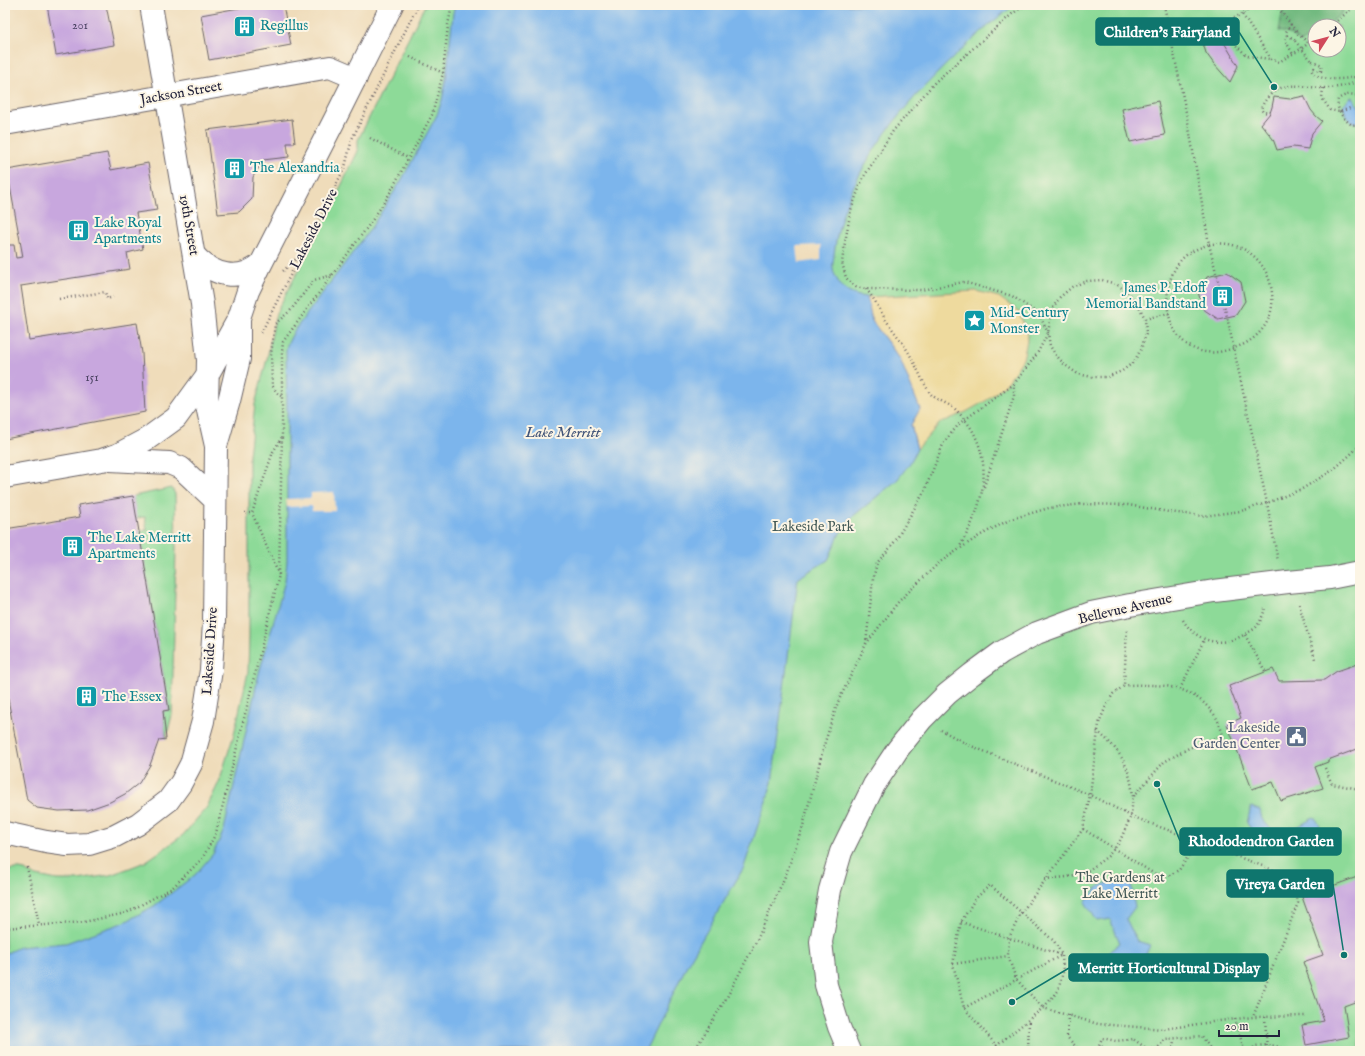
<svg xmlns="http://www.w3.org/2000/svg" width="1365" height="1056" font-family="'IM FELL English',serif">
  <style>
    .green { fill: #8dda98; stroke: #587e6a; fill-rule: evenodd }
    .forest { fill: #72ba80; stroke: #4a6e5e }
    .sand { fill: #eeda9e; stroke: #887e6c }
    .water { fill: #7cb5ec; stroke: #4f6c94 }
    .pier { fill: #efdcba }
    .building { fill: #c8a7de }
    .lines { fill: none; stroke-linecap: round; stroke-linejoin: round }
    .minor-casing { stroke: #6a6367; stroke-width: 24 }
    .tertiary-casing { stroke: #6a6367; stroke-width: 24 }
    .path { stroke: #6a6367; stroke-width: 2.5; stroke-dasharray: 1 3; stroke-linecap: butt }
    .minor { stroke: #fff; stroke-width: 22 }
    .tertiary { stroke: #fff; stroke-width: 22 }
    .path-bridge { stroke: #6a6367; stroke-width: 2.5; stroke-dasharray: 1 3; stroke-linecap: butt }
    .labels { text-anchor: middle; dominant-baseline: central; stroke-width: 4; stroke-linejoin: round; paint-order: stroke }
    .number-label { font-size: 12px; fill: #4c4364 }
    .culture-label { font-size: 14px; fill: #0d838f; stroke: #fcf5e5; text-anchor: start }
    .street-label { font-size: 14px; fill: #22223b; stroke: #fcf5e5 }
    .park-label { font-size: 14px; fill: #425957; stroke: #fcf5e5 }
    .service-label { font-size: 14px; fill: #4e5e75; stroke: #fcf5e5; text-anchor: end }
    .water-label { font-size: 15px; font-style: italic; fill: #425579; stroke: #fcf5e5 }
    .leader { fill: none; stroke: #0f766e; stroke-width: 1.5 }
    .callout-dot { fill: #0f766e; stroke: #fcf5e5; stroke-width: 1.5 }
    .callout { fill: #0f766e; stroke: #0f766e; stroke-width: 1.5 }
    .callout-label { font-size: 15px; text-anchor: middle; font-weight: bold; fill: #fff }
  </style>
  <rect width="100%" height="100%" fill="#fcf5e5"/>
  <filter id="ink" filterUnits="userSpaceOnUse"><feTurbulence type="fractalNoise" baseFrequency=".025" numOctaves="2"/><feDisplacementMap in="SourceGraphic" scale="8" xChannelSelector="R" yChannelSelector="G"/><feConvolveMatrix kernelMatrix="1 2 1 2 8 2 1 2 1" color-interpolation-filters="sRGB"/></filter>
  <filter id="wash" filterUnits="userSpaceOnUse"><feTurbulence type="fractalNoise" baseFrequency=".012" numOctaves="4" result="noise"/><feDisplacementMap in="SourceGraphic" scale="16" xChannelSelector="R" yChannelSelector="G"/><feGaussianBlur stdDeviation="0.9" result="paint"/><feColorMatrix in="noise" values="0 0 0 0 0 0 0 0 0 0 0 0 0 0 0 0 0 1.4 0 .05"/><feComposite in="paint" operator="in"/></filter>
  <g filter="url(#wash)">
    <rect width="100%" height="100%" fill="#efdcba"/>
    <path class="green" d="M425 5H1360V1051H5V871L15 869H20L25 870 32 875 57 880H78L110 875 127 869 145 862 158 853 183 835 207 807 219 782 234 734 248 672 249 637V456L255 404 267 359 276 313 321 227 358 151V140ZM1315 26H1339V50H1315Z
      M172 488 175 494 176 547 172 715 166 739 163 711 169 710 139 531 147 530 145 517 136 518 133 496Z"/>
    <path class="forest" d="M1285 5H1329L1330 9 1345 6 1341 14 1326 26H1315V34L1301 42 1292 35 1279 31 1281 19Z"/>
    <path class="sand" d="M976 291 999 297 1019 312 1028 336 1023 359 1008 382 987 400 966 412 940 423 917 449 911 425 900 359 872 321 867 297Z"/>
    <path class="water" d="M455 5H1015C993 20 974 38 955 56 899 109 844 174 834 254 834 258 832 264 833 269 833 272 835 275 836 277 841 291 853 296 867 297L872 321 900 359 920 409 911 425 917 449 910 463 897 480 851 518 840 533 828 560 798 578 772 783 744 867 687 965 645 1051H5V954L19 947 66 943 125 922 154 906 195 875 213 854 224 830 259 673 285 581 287 561V412L286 351 287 345 294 331 369 231 401 181 437 115 442 100 446 79 453 13Z
      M1351 97 1353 98 1358 106H1360V122C1349 125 1345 114 1343 105Z
      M1251 807 1260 810 1262 819 1271 829 1299 826 1315 817 1320 826 1307 836 1287 842 1264 839 1255 835 1247 823Z
      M1115 881 1130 883 1132 888 1135 907 1126 919 1137 941 1150 945C1143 963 1140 962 1123 967L1109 952 1120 943 1110 919 1097 921 1085 902 1099 886Z"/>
    <path class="pier" d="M821 245V260L799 263 797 246Z
      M334 492 335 511H312V506L287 507 286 499 311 498V493Z"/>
    <g id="blocks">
      <path class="building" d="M47 5H106L114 45 56 55Z
        M244 5H283L291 45 209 60 201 15 244 7Z
        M1201 21 1219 24V34L1238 66 1230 82 1214 64 1206 53 1202 40Z
        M1304 96 1311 110 1316 116 1322 121 1312 133 1308 149 1293 147 1277 150 1273 139 1261 124 1270 113 1272 107 1274 97 1290 99Z
        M1158 101 1165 135 1130 142 1122 109Z
        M292 119 295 143H287L289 157 263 160 253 177 252 199 239 212 218 214 207 130Z
        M107 153 111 170 148 163 157 210 136 213 143 249 127 253 130 269 21 286 29 340 137 323 142 353 145 412 5 439V245H14L16 258 23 257 7 170Z
        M1227 272 1241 282 1245 301 1236 315 1218 319 1203 309 1198 292 1207 277Z
        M133 496 169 710 163 711 166 739 159 740 150 765 139 783 125 794 110 802 87 810 59 811 37 808 27 800 5 683V529L80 517 78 505Z
        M1360 663V748L1328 760V762L1315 767 1323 788 1281 801 1273 782 1252 789 1227 724 1241 718 1229 686 1273 669 1279 681 1324 680 1337 671Z
        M1360 876V1000L1344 1006 1349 1037 1306 1045 1302 1025 1324 1021 1303 962 1323 955 1302 897Z"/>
    </g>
  </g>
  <g filter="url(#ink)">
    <use href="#blocks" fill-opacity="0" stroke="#6a6367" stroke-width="1"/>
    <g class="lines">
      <defs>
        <path id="minor" d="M151 5 202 304 208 360 207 406 216 446
          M5 124 330 67 356 78
          M849 1051 839 1027 826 985 821 942 830 890 841 852 874 785 898 749 922 719 947 694 972 674 1002 652 1024 640 1037 633 1091 613 1130 605 1214 591 1288 582 1330 578 1360 572"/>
        <path id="tertiary" d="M194 255C212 275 238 283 261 264
          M110 460 169 463 181 468 215 500
          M5 477 102 460 117 455 147 439 176 418 208 374 239 318 248 291 261 264 335 119 392 5
          M5 833 46 842 67 845 89 844 115 836 138 824 168 801 181 783 191 764 203 721 211 670 214 623 216 446 229 401 239 359V318"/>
      </defs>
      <use href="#minor" class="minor-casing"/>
      <use href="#tertiary" class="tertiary-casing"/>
      <path class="path" d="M1164 5 1188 122 1209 244 1227 317 1267 503 1278 561
        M1254 5 1242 14 1271 59 1279 62 1301 49 1315 38
        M1276 5 1298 34 1309 43
        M1242 14 1234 18 1228 28 1234 43 1247 56 1270 59
        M1291 24 1286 32 1287 36 1285 40 1293 54
        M1331 26 1356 5
        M1287 36 1293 38 1295 41
        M410 57 443 73
        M1312 61 1322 65 1321 71H1318L1314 68 1312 71C1320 83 1347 79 1360 76
        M1323 88 1322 98 1330 110 1340 112 1350 108
        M1360 97C1352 93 1346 94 1338 99 1336 110 1343 119 1352 125L1360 124
        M1356 105 1360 104
        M1270 113 1263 112 1261 109C1263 103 1266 99 1271 94 1287 80 1305 88 1324 88 1337 88 1348 86 1360 80
        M370 138 408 158
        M1209 244C1215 244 1222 243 1228 244 1258 249 1275 277 1272 306 1270 323 1258 338 1242 345 1227 351 1211 356 1195 349 1162 335 1159 282 1183 258 1190 251 1200 248 1209 244Z
        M283 271 298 257
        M866 289C874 298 878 307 884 317 892 330 903 342 910 355 917 367 922 381 930 393 936 401 950 403 957 411 962 416 967 422 971 428 995 469 981 510 959 548
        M59 299 105 292 107 299 113 297
        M1145 319 1169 313
        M261 333 345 167 352 139 418 5
        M1360 356 1359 375 1360 381
        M281 396 277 393 272 385 271 354 275 324 291 310 314 280 332 275
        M984 487 1014 396V384
        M245 513H252
        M279 575 252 513 273 452 282 437
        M1299 604 1315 659
        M1183 620C1198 644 1224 648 1247 633 1251 631 1255 629 1257 626 1261 621 1263 614 1265 609
        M1245 635 1265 671
        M866 644 873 579 877 563 889 549 896 540 924 492 944 442 960 423 1014 384 1037 354 1048 333 1052 309 1060 297 1072 287 1086 281 1102 280 1116 284 1128 292 1139 306 1145 319 1146 334 1141 349 1134 362 1122 371 1107 377H1092L1078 374 1065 365 1055 354 1050 346 1048 333 1039 314 1012 296 964 282 921 290 866 289 856 287 846 278 842 262 845 242 851 210 863 178 893 131 935 82 1012 14 1025 5
        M1180 689 1204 640
        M941 730 969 745 1090 795 1131 816 1294 878 1298 903 1253 1017
        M1097 731C1121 751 1130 766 1133 797
        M1325 768 1332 784 1360 789
        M1083 829 1153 873 1166 877 1179 870 1198 842
        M27 867 39 924
        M1045 879 1067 877 1079 874 1089 870 1108 856 1119 843 1131 816 1133 797 1164 762 1189 748 1223 735C1221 729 1219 722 1216 717 1199 693 1178 685 1149 685 1140 685 1132 684 1124 686
        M961 922 1009 938 1062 955
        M5 928 84 922 126 913 172 888 202 859 216 833 279 575 282 437V352L283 342 285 339 369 225 387 198 432 115 443 73 448 25 452 5
        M953 964 1008 956
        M964 1008 1062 955
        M1068 1015 1067 1037 1080 1051
        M1265 1017 1267 1051
        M1235 1019 1243 1046 1241 1051
        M997 1046 964 1008 953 964 961 922 975 899 990 885 1054 941 1062 955 1063 972 1058 991 1043 1008 1016 979 1008 956 1009 938 1021 913 1083 829 1090 795 1099 723 1106 706 1113 694 1124 686 1127 628
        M694 1051 727 997 758 938 786 874 803 826 825 742 838 702 866 644 899 601 940 562 979 536 1011 519 1049 508 1083 504 1128 505 1169 512 1203 516 1241 511 1267 503 1302 489 1333 470 1350 455 1360 445
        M990 1051 1043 1008 1098 1024 1164 1029 1219 1021 1253 1017 1305 1016
        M1028 1051 1029 1021
        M1109 1051 1099 1045 1102 1038 1116 1041 1133 1039 1146 1048 1157 1049 1165 1039 1202 1036 1209 1047 1208 1051
        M1173 1051 1174 1039
        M1251 1051 1255 1046C1265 1045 1279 1044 1286 1051"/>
      <use href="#minor" class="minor"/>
      <use href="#tertiary" class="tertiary"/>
      <path class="path-bridge" d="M1295 41 1312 61"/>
    </g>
  </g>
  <defs>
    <symbol id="building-square" viewBox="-11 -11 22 22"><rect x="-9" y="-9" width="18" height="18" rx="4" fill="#0f9aa8" stroke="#fcf5e5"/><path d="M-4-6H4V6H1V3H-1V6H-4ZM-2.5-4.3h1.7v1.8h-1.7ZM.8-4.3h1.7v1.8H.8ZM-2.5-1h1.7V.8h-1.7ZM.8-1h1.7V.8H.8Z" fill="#fff"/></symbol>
    <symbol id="sight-square" viewBox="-11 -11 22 22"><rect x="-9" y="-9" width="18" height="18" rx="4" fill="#0f9aa8" stroke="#fcf5e5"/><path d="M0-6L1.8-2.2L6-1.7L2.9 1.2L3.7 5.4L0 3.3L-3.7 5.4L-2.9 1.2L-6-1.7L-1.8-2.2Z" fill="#fff"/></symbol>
    <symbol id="civic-square" viewBox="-11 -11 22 22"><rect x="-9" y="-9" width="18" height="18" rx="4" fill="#5c6f8a" stroke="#fcf5e5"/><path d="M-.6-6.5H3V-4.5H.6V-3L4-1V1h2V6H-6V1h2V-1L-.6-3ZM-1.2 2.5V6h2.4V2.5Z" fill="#fff"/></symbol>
  </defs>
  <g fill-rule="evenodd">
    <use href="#building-square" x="232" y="14" width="25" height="25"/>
    <use href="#building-square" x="222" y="156" width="25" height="25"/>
    <use href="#building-square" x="66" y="218" width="25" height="25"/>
    <use href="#building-square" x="1210" y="284" width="25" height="25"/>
    <use href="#sight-square" x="962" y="308" width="25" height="25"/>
    <use href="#building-square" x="60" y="534" width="25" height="25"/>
    <use href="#building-square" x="74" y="684" width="25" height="25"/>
    <use href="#civic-square" x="1284" y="724" width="25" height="25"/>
  </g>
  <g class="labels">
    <g class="number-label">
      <text x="80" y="25">201</text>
      <text x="92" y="377">151</text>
    </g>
    <g class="culture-label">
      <text x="260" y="26">Regillus</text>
      <text x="250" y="168">The Alexandria</text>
      <text x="94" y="223">Lake Royal<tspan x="94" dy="16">Apartments</tspan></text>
      <text x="1206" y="288" text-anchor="end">James P. Edoff<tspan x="1206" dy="16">Memorial Bandstand</tspan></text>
      <text x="990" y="313">Mid-Century<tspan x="990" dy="16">Monster</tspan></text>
      <text x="88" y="538">The Lake Merritt<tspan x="88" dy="16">Apartments</tspan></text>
      <text x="102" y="697">The Essex</text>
    </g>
    <g class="street-label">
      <text transform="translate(181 93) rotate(-10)">Jackson Street</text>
      <text transform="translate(189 225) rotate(80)">19th Street</text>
      <text transform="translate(314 229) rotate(-63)">Lakeside Drive</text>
      <text transform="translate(1125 609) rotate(-13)">Bellevue Avenue</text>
      <text transform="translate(210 651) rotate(-86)">Lakeside Drive</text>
    </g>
    <g class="park-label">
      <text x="813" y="527">Lakeside Park</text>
      <text x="1120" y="878">The Gardens at<tspan x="1120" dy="16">Lake Merritt</tspan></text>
    </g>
    <g class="service-label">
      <text x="1280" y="728">Lakeside<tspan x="1280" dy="16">Garden Center</tspan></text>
    </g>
    <g class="water-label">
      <text x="563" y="432">Lake Merritt</text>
    </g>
  </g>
  <path class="leader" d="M1274 87L1239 32M1157 784L1180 841M1344 955L1333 884M1012 1002L1069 968"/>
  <g class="callout-dot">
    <circle cx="1274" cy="87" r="4"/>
    <circle cx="1157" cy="784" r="4"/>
    <circle cx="1344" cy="955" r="4"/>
    <circle cx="1012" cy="1002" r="4"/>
  </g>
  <g class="callout">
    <rect x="1096" y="18" width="143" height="27" rx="4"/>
    <rect x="1180" y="828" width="161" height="27" rx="4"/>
    <rect x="1227" y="870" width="106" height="27" rx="4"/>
    <rect x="1069" y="954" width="199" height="27" rx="4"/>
  </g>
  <g class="callout-label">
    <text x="1167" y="37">Children's Fairyland</text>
    <text x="1261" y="846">Rhododendron Garden</text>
    <text x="1280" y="889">Vireya Garden</text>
    <text x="1169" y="973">Merritt Horticultural Display</text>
  </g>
  <rect width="1365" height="1056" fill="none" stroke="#fcf5e5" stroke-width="20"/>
  <g transform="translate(1327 38) rotate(54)"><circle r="19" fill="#fcf5e5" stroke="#a5a1a1"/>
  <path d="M0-3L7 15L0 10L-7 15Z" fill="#d1495b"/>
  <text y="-6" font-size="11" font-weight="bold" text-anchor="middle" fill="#22223b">N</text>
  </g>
  <path d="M1219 1030v6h60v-6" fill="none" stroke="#22223b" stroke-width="2"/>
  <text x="1225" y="1030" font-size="12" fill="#22223b" stroke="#fcf5e5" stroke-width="3" paint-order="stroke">20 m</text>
</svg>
